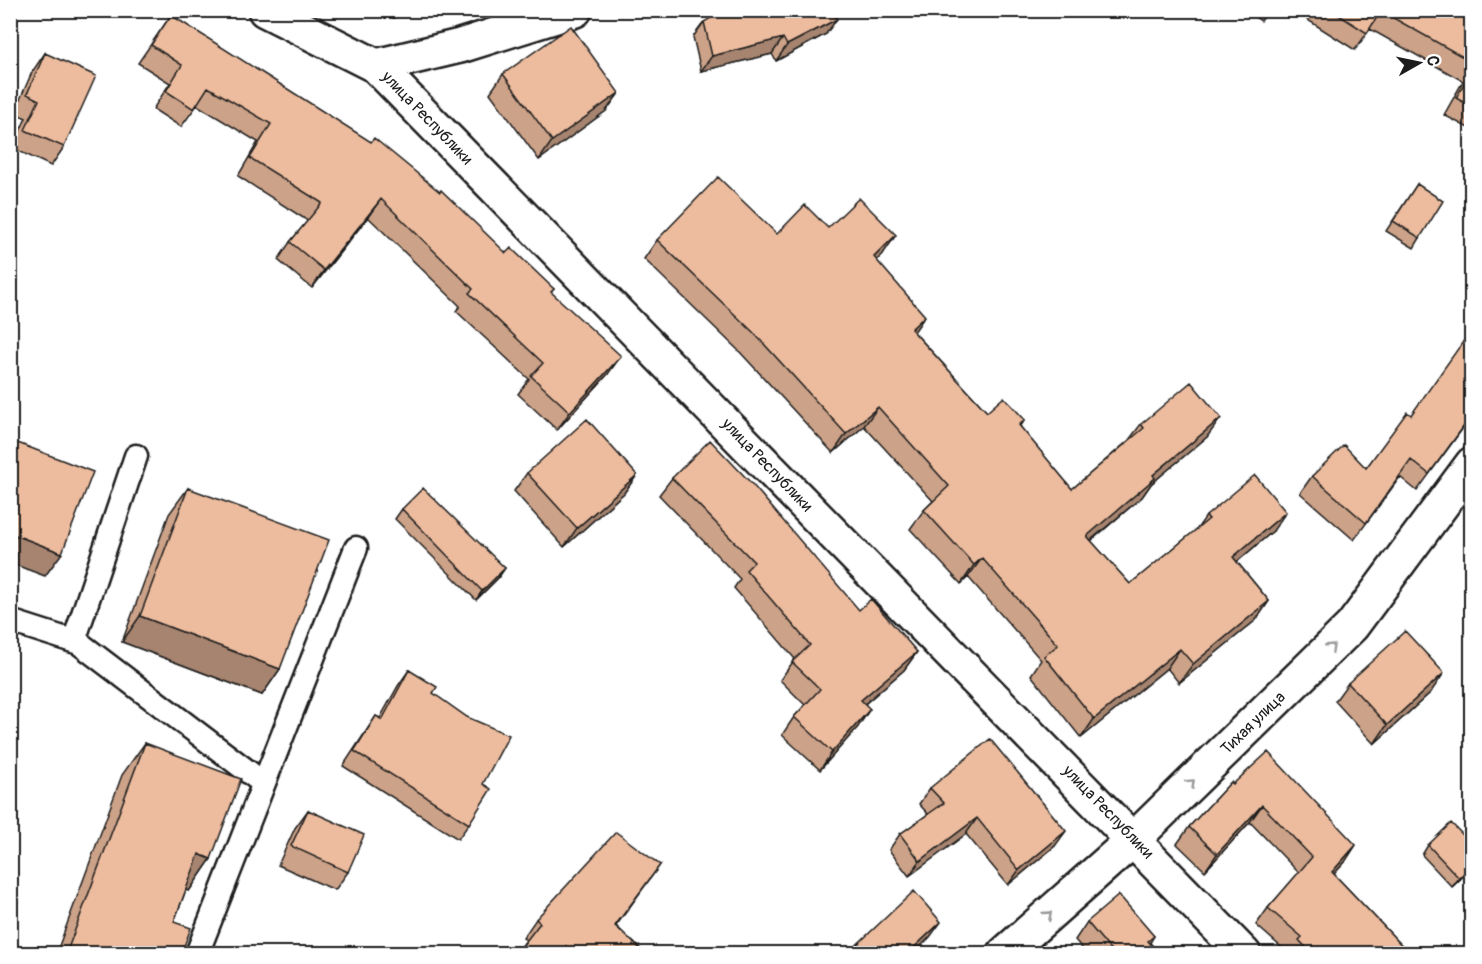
<svg xmlns="http://www.w3.org/2000/svg" width="1482" height="964" font-family="Pangolin,sans-serif">
  <style>
    .lines { fill: none; stroke-linecap: round; stroke-linejoin: round }
    .lane-casing { stroke: #1c1c1c; stroke-width: 27 }
    .street-casing { stroke: #1c1c1c; stroke-width: 38 }
    .secondary-casing { stroke: #1c1c1c; stroke-width: 38 }
    .lane { stroke: #fff; stroke-width: 22 }
    .street { stroke: #fff; stroke-width: 33 }
    .secondary { stroke: #fff; stroke-width: 33 }
    .wall { fill: #cca288; stroke: #1c1c1c; stroke-width: 1.5 }
    .shaded-wall { fill: #a6846f; stroke: #1c1c1c; stroke-width: 1.5 }
    .building { fill: #edbc9e; stroke: #1c1c1c; stroke-width: 1.5 }
    .oneway { stroke: #999 }
    .labels { text-anchor: middle; dominant-baseline: central; stroke-width: 4.5; stroke-linejoin: round; paint-order: stroke }
    .street-label { font-size: 16px; fill: #1c1c1c; stroke: #fff }
  </style>
  <rect width="100%" height="100%" fill="#fff"/>
  <filter id="ink" filterUnits="userSpaceOnUse"><feTurbulence type="fractalNoise" baseFrequency=".0167" numOctaves="2"/><feDisplacementMap in="SourceGraphic" scale="12" xChannelSelector="R" yChannelSelector="G"/><feConvolveMatrix kernelMatrix="1 2 1 2 8 2 1 2 1" color-interpolation-filters="sRGB"/></filter>
  <g filter="url(#ink)">
    <g class="lines">
      <defs>
        <path id="lane" d="M10 621 79 643 263 783
          M74 641 136 456
          M197 954 356 548"/>
        <path id="street" d="M265 10 376 66 1244 954
          M376 66 460 46 575 10"/>
        <path id="secondary" d="M1004 954 1134 839 1352 626 1472 464"/>
      </defs>
      <use href="#lane" class="lane-casing"/>
      <use href="#street" class="street-casing"/>
      <use href="#secondary" class="secondary-casing"/>
      <use href="#lane" class="lane"/>
      <use href="#street" class="street"/>
      <use href="#secondary" class="secondary"/>
    </g>
    <path class="wall" d="M379 10H399L394 18Z
      M1244 10H1269L1261 21Z
      M1292 10H1472V130L1444 115 1463 81 1370 29 1355 50Z
      M171 15 506 253 554 289 551 292 608 374 557 430 518 394 529 379 456 311 460 306 368 217 312 288 278 260 290 242 308 221 238 176 258 142 197 105 181 127 153 109 170 83 138 63Z
      M704 22 826 34 776 61 772 54 701 71 693 37Z
      M45 53 64 147 51 166 12 148 26 118 14 113 32 72Z
      M503 74 619 93 606 111 539 160 490 93Z
      M1417 184 1420 238 1414 248 1386 231Z
      M828 228 883 254 877 260 914 332 987 412 1025 420 1020 427 1072 489 1129 440 1141 424 1207 437 1151 484 1142 497 1091 541 1130 584 1197 529 1206 516 1273 531 1237 562 1269 601 1256 620 1179 683 1167 668 1081 738 1031 675 1041 660 968 577 961 584 910 529 924 510 933 501 864 426 833 453 739 351 644 259 657 240 777 234Z
      M1411 415 1472 416 1417 491 1400 477 1354 540 1300 493 1312 476 1366 468Z
      M527 473 637 475 624 493 564 547 514 491Z
      M672 478 917 652 904 670 865 704 858 727 820 770 782 735 794 717 805 705 780 680 795 659 734 588 740 579 659 495Z
      M188 488 280 669 262 695 122 642 169 514Z
      M402 509 505 568 498 578 476 600 395 519Z
      M409 670 433 693 483 784 469 824 458 839 343 766 376 716 380 718 398 686Z
      M1348 683 1431 692 1374 744 1335 701Z
      M145 743 211 859 189 891 186 890 174 922 181 954H56L122 775Z
      M1231 782 1345 862 1334 874 1410 954H1289L1256 925 1268 908 1299 873 1250 822 1205 871 1177 844 1189 827Z
      M930 788 1055 846 1008 885 966 834 909 876 889 850 900 834 928 814 919 804Z
      M308 810 348 872 335 890 278 865 295 828Z
      M1472 844V868L1452 887 1422 855 1428 845Z
      M660 865 616 926 646 954H516L526 940 523 938 536 919Z
      M1087 922 1154 936 1150 943 1160 954H1087L1075 940Z"/>
    <path class="shaded-wall" d="M837 19 826 34 776 61 787 45Z
      M783 38 772 54 701 71 712 56Z
      M619 93 606 111 539 160 552 141Z
      M381 199 368 217 312 288 324 270Z
      M896 235 883 254 861 276 874 257Z
      M925 316 912 335 911 329Z
      M621 356 608 374 557 430 570 412Z
      M878 407 864 426 833 453 846 434Z
      M1221 418 1207 437 1151 484 1142 497 1073 555 1087 536 1153 475Z
      M637 475 624 493 564 547 577 528Z
      M1286 512 1273 531 1220 576 1233 557Z
      M10 533 62 553 45 576 10 563Z
      M982 558 968 577 961 584 974 565Z
      M505 568 498 578 476 600 482 591Z
      M1269 601 1256 620 1179 683 1193 664Z
      M140 616 280 669 262 695 122 642Z
      M1180 649 1167 668 1081 738 1094 719Z
      M917 652 904 670 848 718 861 700Z
      M1444 673 1431 692 1374 744 1387 725Z
      M870 709 858 727 820 770 832 752Z
      M1262 805 1250 822 1205 871 1217 854Z
      M977 818 966 834 909 876 920 861Z
      M1066 831 1055 846 1008 885 1019 870Z
      M1356 845 1345 862 1320 889 1332 872Z
      M199 854 211 859 189 891 177 886Z
      M1472 865V868L1452 887 1459 878Z
      M941 922 930 937 913 954H907Z"/>
    <path class="building" d="M724 10H832L837 19 787 45 783 38 712 56 704 22Z
      M1331 10H1472V62L1381 11 1367 33Z
      M171 15 371 142 374 138 440 192 441 190 506 253 511 248 554 289 551 292 621 356 570 412 531 376 543 363 469 293 473 289 381 199 324 270 290 242 322 203 250 158 271 124 208 87 194 109 166 91 182 65 151 45Z
      M571 26 619 93 552 141 503 74Z
      M45 53 96 76 64 147 25 130 39 100 27 94Z
      M1472 70V107L1456 98Z
      M718 177 777 234 805 205 828 228 859 198 896 235 874 257 925 316 911 329 987 412 1004 397 1025 420 1019 425 1072 489 1144 428 1141 424 1191 382 1221 418 1153 475 1155 478 1087 536 1130 584 1209 519 1206 516 1255 475 1286 512 1233 557 1269 601 1193 664 1180 649 1094 719 1044 656 1058 645 982 558 974 565 924 510 949 486 878 407 846 434 753 332 657 240Z
      M1417 184 1443 201 1420 238 1393 221Z
      M1472 329V415L1429 474 1411 460 1366 523 1312 476 1344 445 1366 468 1407 412 1411 415Z
      M587 419 637 475 577 528 527 473Z
      M10 440 93 472 62 553 10 533Z
      M710 440 752 484 859 610 871 599 917 652 861 700 870 709 832 752 794 717 820 689 792 662 810 645 746 570 754 562 672 478Z
      M188 488 329 540 280 669 140 616Z
      M423 488 505 568 482 591 402 509Z
      M1405 631 1444 673 1387 725 1348 683Z
      M409 670 437 687 433 693 467 717 509 735 483 784 491 789 469 824 354 751 376 716 382 720Z
      M990 739 1066 831 1019 870 977 818 920 861 900 834 944 803 930 788Z
      M145 743 241 779 211 859 199 854 174 922 191 928 181 954H66Z
      M1268 752 1356 845 1332 872 1410 954H1312L1299 940 1302 937 1268 908 1312 857 1262 805 1217 854 1189 827 1231 782 1233 784Z
      M308 810 364 835 348 872 291 846Z
      M1451 823 1472 844V865L1459 878 1428 845Z
      M616 832 660 865 615 926 646 954H574L566 946 560 954H516L540 923 536 919Z
      M914 891 941 922 907 954H847Z
      M1119 895 1154 936 1148 941 1160 954H1114L1087 922Z
      M1472 949V954H1467Z"/>
    <defs><path id="oneway-chevron" d="M-2-3.5L2.5 0L-2 3.5" fill="none" stroke-width="1.6" stroke-linecap="round" stroke-linejoin="round" transform="scale(1.5)"/></defs>
    <g class="oneway">
      <use href="#oneway-chevron" transform="translate(1331 647) rotate(-44)"/>
      <use href="#oneway-chevron" transform="translate(1191 783) rotate(-44)"/>
      <use href="#oneway-chevron" transform="translate(1048 915) rotate(-41)"/>
    </g>
  </g>
  <g class="labels">
    <g class="street-label">
      <text transform="translate(427 118) rotate(46)">улица Республики</text>
      <text transform="translate(767 465) rotate(46)">улица Республики</text>
      <text transform="translate(1253 723) rotate(-44)">Тихая улица</text>
      <text transform="translate(1108 812) rotate(46)">улица Республики</text>
    </g>
  </g>
  <rect width="1482" height="964" fill="none" stroke="#fff" stroke-width="36"/>
  <rect x="18" y="18" width="1446" height="928" fill="none" stroke="#1c1c1c" stroke-width="2" filter="url(#ink)"/>
  <g transform="translate(1419 63) rotate(81)" stroke="#ffffff" stroke-width="4.5" paint-order="stroke">
  <path d="M0-4.5L10 22L0 15L-10 22Z" fill="#1c1c1c"/>
  <text y="-9" font-size="16" font-weight="bold" text-anchor="middle" fill="#1c1c1c">С</text>
  </g>
</svg>
